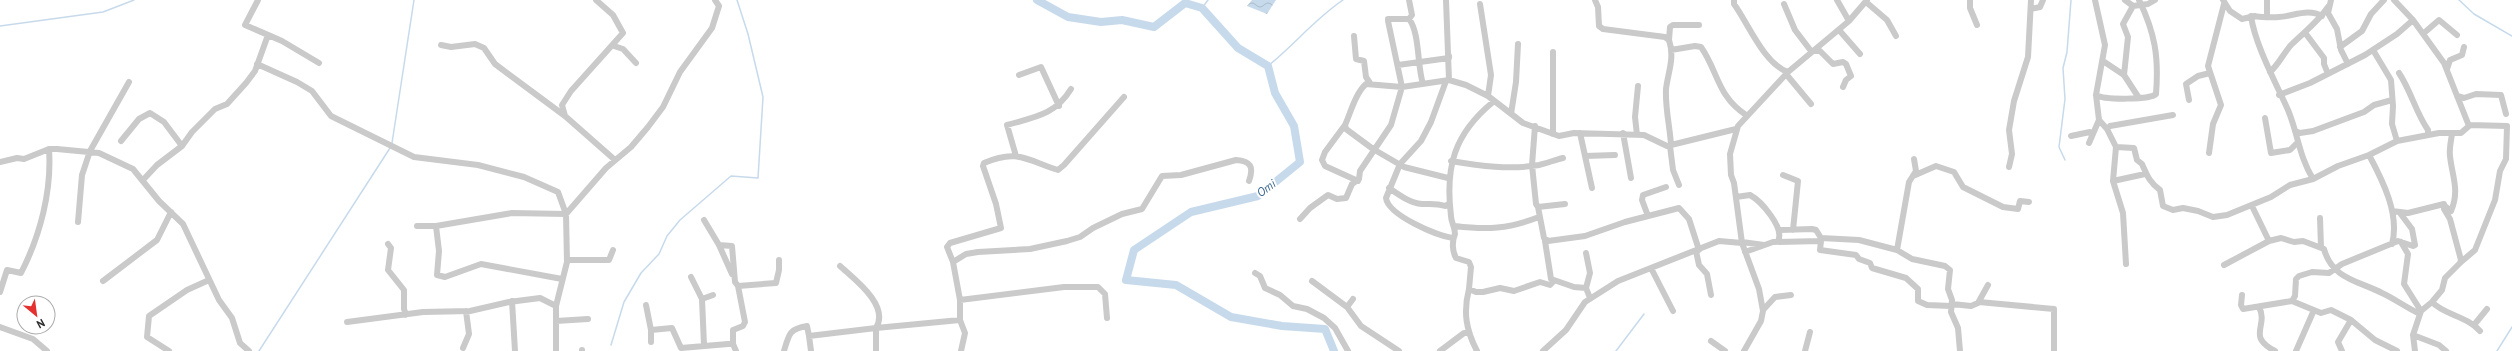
<svg xmlns="http://www.w3.org/2000/svg" width="2512" height="351" font-family="'PT Sans',sans-serif">
  <style>
    .water { fill: url(#water-waves) }
    .lines { fill: none; stroke-linecap: round; stroke-linejoin: round }
    .stream { stroke: #c7daeb; stroke-width: 1.5 }
    .river { stroke: #c7daeb; stroke-width: 8 }
    .minor { stroke: #cacaca; stroke-width: 6 }
    .labels { text-anchor: middle; dominant-baseline: central; stroke-width: 4; stroke-linejoin: round; paint-order: stroke }
    .water-label { font-size: 12px; font-style: italic; fill: #3c688f; stroke: #fff }
  </style>
  <defs>
    <pattern id="water-waves" width="16" height="10" patternUnits="userSpaceOnUse"><rect width="16" height="10" fill="#c7daeb"/><path d="M0 5q4-4 8 0t8 0" fill="none" stroke="#abbbca"/></pattern>
  </defs>
  <rect width="100%" height="100%" fill="#fff"/>
  <path class="water" d="M1252 0H1276L1267 14 1247 6Z"/>
  <g class="lines">
    <path class="stream" d="M2459 0 2474 14 2512 36
      M1202 8 1208 0
      M0 26 103 12 134 0
      M1268 66C1295 44 1315 19 1343 0
      M392 143 414 0
      M2065 160 2059 147 2065 99 2063 68 2067 52 2071 0
      M611 345 624 302 641 273 659 254 667 236 680 220 731 176 758 178 763 97 748 34 737 0
      M259 351 390 148
      M1616 351 1644 314
      M2497 351 2512 327"/>
    <path class="river" d="M1037 0 1068 17 1101 22 1122 20 1154 27 1185 3 1202 8 1238 48 1268 66 1275 93 1294 126 1300 162 1258 196 1191 212 1134 250 1126 280 1176 285 1231 317 1282 326 1325 329 1334 351"/>
    <path class="minor" d="M258 0 245 25 282 41 319 63
      M596 0 613 15 623 33 571 91 562 105 565 116 615 160
      M1446 0 1449 80
      M1595 0 1598 7 1599 26 1603 29 1665 37 1669 40C1675 58 1668 72 1666 89 1665 108 1670 127 1671 145
      M1734 0V4C1748 23 1764 64 1788 72
      M1837 0 1849 21
      M1970 0V8L1977 25
      M2125 0 2133 6
      M2223 0 2230 11 2242 19 2255 16
      M2331 0 2328 13 2337 29 2341 50 2348 64
      M1866 2 1887 20 1896 36
      M1480 4 1491 75 1488 96
      M1784 4 1795 30 1811 51H1820L1833 64 1843 62 1846 64 1851 76 1846 80 1843 87
      M2031 9 2040 7 2043 0
      M2251 16C2255 45 2276 83 2288 110 2298 134 2299 156 2313 179
      M2251 16C2260 17 2270 18 2279 17 2294 16 2308 8 2322 16
      M2264 17H2267V0
      M1409 19C1420 33 1417 66 1423 84
      M1839 30 1860 54
      M2424 33 2439 20 2457 35
      M2306 34 2324 58V64L2328 74
      M1354 36 1356 59 1364 61 1366 77 1370 83
      M1669 40 1670 27 1673 25H1699
      M441 45 451 47 475 44 484 48 495 64 565 116
      M614 46 623 49 636 63
      M2340 47 2362 31 2371 14 2384 0
      M1671 50 1695 46 1701 47C1718 71 1717 96 1746 115
      M2373 50 2391 80 2393 106 2392 124 2397 141 2369 155C2383 181 2400 215 2392 244
      M2103 61 2124 75 2139 98
      M257 64 297 82 312 91 331 116 414 157 478 165 524 177 558 192 566 214 567 262 556 306V351
      M1398 65 1449 58V56
      M2447 69 2450 60 2462 55 2464 47
      M2270 72C2279 64 2283 54 2291 45 2304 32 2317 23 2328 7
      M2399 73C2411 91 2416 113 2428 130V135
      M1786 74 1811 104
      M1019 75 1041 67 1059 106
      M2124 75 2128 37 2123 24 2133 6 2148 4 2155 0
      M1446 81 1431 122 1421 141 1400 164 1386 198C1388 215 1437 236 1453 238
      M2096 95C2103 100 2151 100 2156 94 2159 57 2155 33 2139 0
      M2279 95 2310 83 2365 55 2397 34 2413 20 2394 0
      M2457 96 2464 98 2476 94 2501 95 2506 114
      M2189 100 2186 84 2198 76 2210 73
      M1493 102C1454 134 1445 167 1451 216 1451 222 1455 227 1455 234 1452 241 1452 251 1456 258L1469 262 1471 267 1469 289 1476 292H1483L1500 288 1514 291 1540 282 1550 285 1554 281
      M1511 114 1516 82 1518 44
      M2265 118 2271 153 2290 150 2297 143
      M2099 120 2107 129 2116 147 2113 181 2123 213 2126 264
      M1345 125 1325 152 1322 160 1325 166 1358 181
      M1535 126 1532 165 1536 204 1538 207 1565 204
      M2107 129 2110 126 2173 115
      M2295 131 2300 133 2313 131 2364 112 2374 105 2392 100
      M1580 133 1592 188
      M1623 133 1631 178
      M1553 134V52
      M1637 135 1635 117 1638 86
      M2071 136 2090 132 2092 136
      M121 141 139 119 150 113 164 122 182 146
      M2397 141 2439 133H2461L2469 126 2444 63 2413 20
      M2089 143 2099 120 2096 95 2105 45 2095 0
      M1670 146 1673 170 1679 185
      M2116 147 2134 148 2137 160 2142 164C2147 175 2149 182 2160 190L2163 206 2173 210 2183 208 2198 211 2213 217 2227 215 2271 197 2290 185 2313 179 2338 166 2369 155
      M2209 153 2213 124 2221 105 2208 66 2224 4
      M1016 156 1007 125C1035 117 1055 115 1071 89
      M1585 156 1615 155
      M1914 159 1916 171 1909 182 1897 250 1912 259 1945 266 1950 270 1948 289 1952 300 1951 312 1958 328 1960 351
      M1451 161C1480 166 1510 170 1539 165 1547 163 1555 160 1563 158
      M0 162 17 158 24 159 49 149H57L99 153 133 169 159 201 183 224 219 300 232 318 240 343 249 351
      M2009 167 2012 154 2009 130 2014 101 2028 57 2031 0
      M1783 175 1798 181 1793 230
      M1913 176 1936 166 1954 172 1963 187 2003 207 2018 209 2020 201 2029 202
      M1448 178 1404 167 1373 149 1346 129 1345 125C1351 112 1355 94 1366 84L1402 87 1449 80 1466 85 1488 96 1523 123 1559 136 1574 133 1644 135 1667 146 1736 129
      M143 180 157 165 182 146 192 132 215 109 227 104 246 83 255 71 268 35
      M2113 181 2145 174
      M1389 188C1399 195 1410 203 1422 204 1431 204 1436 203 1445 206L1449 204
      M1736 197 1750 195C1761 201 1785 228 1778 241
      M2252 206 2269 241
      M2445 206 2451 211C2460 190 2452 176 2450 156 2449 149 2451 141 2452 134
      M1538 207 1544 238 1548 241 1585 236 1625 222 1679 208 1689 219 1699 250
      M2392 211 2408 213 2444 204V209L2450 219 2461 260 2460 263 2445 278 2442 290 2432 302 2421 311 2413 335 2415 351
      M1648 216 1642 200 1643 195 1666 187
      M2320 218 2321 247
      M1300 219 1310 208 1328 195 1337 199 1346 198 1352 184 1359 179 1360 171 1391 125 1402 87 1388 21V19H1409L1412 15 1409 0
      M704 220 719 245 732 246 735 282 738 286
      M78 222 82 175 90 151 129 82
      M417 226H436L512 213 566 214 606 168 631 147 648 127 663 107 680 72 712 28 719 6 715 0
      M436 226 439 251 437 275 445 277 481 264 562 279
      M1455 226C1487 230 1508 229 1539 217
      M1780 230 1812 229 1816 230 1821 238 1859 240 1897 250
      M1545 241 1551 279 1574 287 1586 288
      M1742 242 1764 245
      M2401 242 2408 254 2404 284 2421 311
      M388 244 391 248 388 270 404 290V309L406 315
      M719 245 732 274
      M1696 251 1699 265 1707 274 1711 295
      M1745 252 1773 242 1821 241 1820 250 1856 255 1859 259 1870 263 1872 268 1906 278 1918 289V301L1927 305 1951 306
      M1586 253 1590 273 1586 288 1590 298
      M567 260H609L613 250
      M953 262 966 254 978 252 1030 249 1067 241 1080 237 1093 228 1122 214 1142 209 1162 176 1181 175 1236 160C1251 161 1254 167 1249 181
      M2461 262 2475 250 2495 200 2500 171 2506 159 2507 126 2469 125
      M2224 265 2269 241 2281 238 2294 242 2303 241 2324 249C2332 279 2359 281 2382 293 2395 299 2407 308 2420 314
      M840 266C854 279 890 305 876 328L960 320
      M1651 268 1673 311
      M1255 273 1260 276 1265 288 1280 295 1293 306 1307 309 1324 318 1335 328 1348 351
      M691 277 702 299 704 345
      M103 281 157 240 171 212
      M1312 281 1347 307
      M1469 289C1463 312 1466 330 1477 351
      M0 292 7 270 21 273C40 236 52 191 49 149
      M2242 295 2241 305 2243 309 2292 301 2321 313 2331 310 2351 320 2375 340 2397 351
      M702 299 713 295
      M1353 299 1347 307 1361 326 1399 351
      M960 300 1064 287H1098L1105 294 1107 318
      M512 301 515 351
      M2292 301 2295 296 2296 279 2299 276 2312 272 2329 273 2342 264 2398 241 2413 246 2415 245 2412 229 2400 213
      M1979 302 2054 309V351
      M2432 302C2444 315 2467 316 2480 331
      M1952 304 1971 306 1978 303 1988 285
      M646 305 651 330 672 328 681 348 728 344H733L736 351
      M2259 307C2269 326 2246 336 2275 351
      M1763 310 1775 297 1791 295
      M556 321 588 319
      M347 322 423 312 470 311 509 302 540 298 556 306
      M2474 325 2487 309
      M0 327 33 339 47 351
      M651 330V342
      M2413 335 2439 345 2446 351
      M809 336 811 351
      M1711 341 1725 351
      M733 344V330L743 326 745 322 738 286 776 283 779 270V260
      M463 348 469 334 466 311
      M169 351 147 337 149 316 187 290 209 280
      M582 351V350
      M784 351C789 334 789 329 807 326L809 336 876 328V351
      M961 351 965 333 960 320V300L953 262 947 247 950 243 1001 228 996 204 983 166 984 163C1018 148 1028 161 1058 170L1064 165 1124 97
      M1440 351 1464 333H1467
      M1543 351 1566 330 1585 302 1618 281 1719 241 1742 243
      M1744 351 1761 321 1763 311 1759 289 1742 243 1734 183 1731 175 1730 154 1738 126 1788 72 1849 21 1867 0
      M1805 351 1810 332
      M2296 351 2314 310
      M2342 351 2338 342 2351 320"/>
  </g>
  <g class="labels">
    <g class="water-label">
      <text transform="translate(1266 188) rotate(-36)">Omi</text>
    </g>
  </g>
  <g transform="translate(36 315) rotate(151)"><circle r="19" fill="#ffffff" stroke="#ababab"/>
  <path d="M0-3L7 15L0 10L-7 15Z" fill="#e43130"/>
  <text y="-6" font-size="11" font-weight="bold" text-anchor="middle" fill="#2d2d2d">N</text>
  </g>
</svg>
